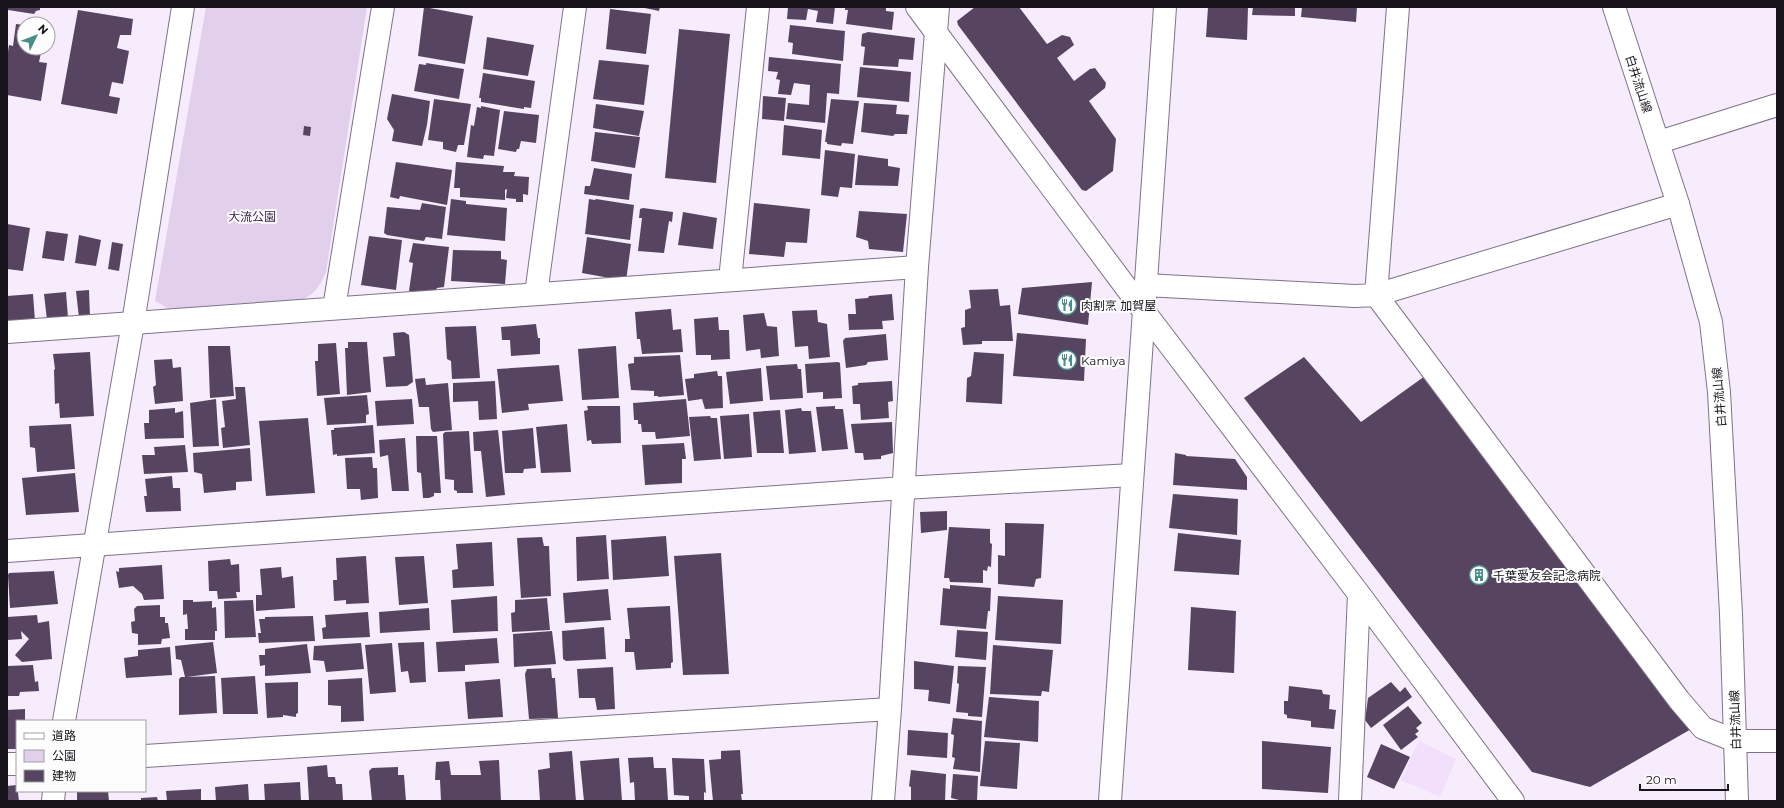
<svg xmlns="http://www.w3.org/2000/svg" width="1784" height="808" font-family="Montserrat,'Noto Sans JP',sans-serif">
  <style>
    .built { fill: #f1dffb }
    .green { fill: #e1cfeb }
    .building { fill: #574461 }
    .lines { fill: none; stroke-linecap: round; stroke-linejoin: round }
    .street-casing { stroke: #7f7386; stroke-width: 24 }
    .secondary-casing { stroke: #7f7386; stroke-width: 24 }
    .street { stroke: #fff; stroke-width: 22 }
    .secondary { stroke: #fff; stroke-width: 22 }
    .labels { text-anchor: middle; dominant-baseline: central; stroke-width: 4; stroke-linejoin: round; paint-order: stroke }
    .street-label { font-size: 12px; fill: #18141b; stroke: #fdfdfd }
    .park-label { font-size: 12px; fill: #412450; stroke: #fdfdfd }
    .poi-label { font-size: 12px; fill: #18141b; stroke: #fdfdfd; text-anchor: start }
  </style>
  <rect width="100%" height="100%" fill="#f6ecfc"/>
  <path class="built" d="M1419 741 1456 759 1440 797 1401 780Z"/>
  <path class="green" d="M206 7H367L326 272C319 288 314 295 299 301L171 310 155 301Z"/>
  <path class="building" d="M8 7H40V10L36 11 34 14 8 10Z
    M424 7 473 16 465 64 418 56Z
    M640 7H660L659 11Z
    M788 7H835L833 24 816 22 818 11 808 9 806 20 787 19Z
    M845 7H886V11L894 12 892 30 846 24 848 10H845Z
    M975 7H1019L1047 44 1062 35 1070 37 1074 45 1057 58 1074 81 1090 69 1095 68 1106 83 1105 88 1089 101 1116 139 1113 171 1086 191 1082 190 958 25 957 21Z
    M1208 7H1248L1247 40 1206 37Z
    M1253 7H1295V16L1252 15Z
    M1302 7H1357L1356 22 1301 17Z
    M610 9 651 14 646 54 606 49Z
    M78 10 133 19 131 35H120L117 48 129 51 123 84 112 82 109 96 120 98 117 114 61 104Z
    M16 24 24 25V48H42L39 62 47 63 41 101 7 95V58L9 45 13 46Z
    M790 25 845 31 843 61 792 54 793 43 788 42Z
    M679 29 730 34 716 183 665 178Z
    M868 32 915 38 913 60 899 59 898 67 863 65 865 47 861 46 862 34Z
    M487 37 534 45 528 76 483 69Z
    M769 57 841 64 839 94 827 93 825 123 786 119 788 103 809 105 810 85 794 83 791 95 778 94 780 80 776 79 778 72 768 71Z
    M599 60 649 65 644 105 593 99Z
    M426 63 464 69 459 99 414 91 419 64 426 65Z
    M860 67 911 72 909 102 857 97Z
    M483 73 535 81 531 108 524 107V109L481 102V98H479Z
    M392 94 430 101 427 125 422 146 392 141 394 130 387 119Z
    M763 96 786 98 784 121 762 119Z
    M434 99 471 104 464 145H458L456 152 443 149V142L428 140Z
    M831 99 859 101 853 144 842 143 841 146 827 144V142H825Z
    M864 103 897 105 896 114 909 115 907 134H895L893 136 861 132Z
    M596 104 644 111 639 136 593 128Z
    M481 106 500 110 494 156 484 155 483 159 467 157 471 125 474 126 477 107 481 108Z
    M504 111 539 115 536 143 521 141 519 149H517L516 152 498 149Z
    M784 125 822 130 820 159 782 155Z
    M304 126 311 127 310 136 303 135Z
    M595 132 640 137 635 168 591 161Z
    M825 150 855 154 852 188 840 187 838 197 821 195Z
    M858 155 888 159V166L900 168 898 186 855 185Z
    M396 162 452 170 447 205 400 196 399 199 390 197Z
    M456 162 504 166 503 172H515L514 176 529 177 528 195 523 194V202H516V199L506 198 507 189 505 190V200L460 197V188H454Z
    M594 168 632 174 629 200 584 194 585 186H590Z
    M451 199 466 201V204L507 208 505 241 447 235Z
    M589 199 595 200 596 199 634 205 630 240 585 234Z
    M422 203 446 207 442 239 426 237 424 241 387 235 384 233 387 207 420 210Z
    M754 203 810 209 807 243 786 242 784 257 749 254Z
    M643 208 673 212 672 222 669 221 664 253 638 251 642 218H639L640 209Z
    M859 211 907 214 903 252 869 249 868 241 856 237Z
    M683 212 717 218 713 249 678 245Z
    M7 224 30 228 23 271 7 269Z
    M46 231 68 234 64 261 42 258Z
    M79 235 101 240 96 266 75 263Z
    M369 236 402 240 396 290 361 285Z
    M587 237 631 244 626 281 582 273Z
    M112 242 123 244 119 271 108 269Z
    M413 243 449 247 444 287 437 288 434 294 409 291 413 263 409 262Z
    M453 250 501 251V259L507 260 505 284 451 281Z
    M1092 282 1088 325 1018 314 1022 288Z
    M998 289 1000 306 1010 305 1013 341H982V344L963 345 961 328 965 327V310L971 308 969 290Z
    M89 290 90 317 79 318 76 291Z
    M66 292 68 318 47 320 44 294Z
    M33 294 35 321 7 323V296Z
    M892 294 894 320 882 321 883 329 849 330 848 314H856L855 299 868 298 869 296Z
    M671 309 673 330 681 329 683 352 642 354 640 339H637L635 312Z
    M817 310 818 322 827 324 830 357 809 359 808 346 795 347 792 311Z
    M764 313 767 326 777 327 779 356 761 358 760 349 746 351 743 315Z
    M718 317 719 330H729L730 359 711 360V355H696L694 319Z
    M536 324 538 338H540V354L511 356 510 340H502L501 327Z
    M476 326 480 378 452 379 451 361 447 359 445 327Z
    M404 332 409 335 413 382 407 386 386 387 383 357 395 356 393 333Z
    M1017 333 1086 339 1084 381 1013 376Z
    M886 334 888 360 868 362 866 365 846 368 843 341 845 338Z
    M348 342H367L371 392 347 395 345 348H348Z
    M336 343 340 394 317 396 315 361H318V344Z
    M208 346H230L234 396 210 398Z
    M616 346 619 398 582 400 578 349Z
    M90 352 94 416 60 418 59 403 55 404 54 370 55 369 53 354Z
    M974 352 1004 354 1002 404 966 402 967 378 971 376Z
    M680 355 684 395 658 397V396H654V391L631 390 628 364 634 363V357Z
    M1304 357 1361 422 1425 376 1693 728 1590 787 1532 772 1244 398Z
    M172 359 173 368 181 367 183 401 155 404 153 387 156 385 154 360Z
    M838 362 840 363 842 398 823 399V392L807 393 805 364Z
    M797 364 798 369H801L803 398 770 400 766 366Z
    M559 365 563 401 528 404 529 410 502 413 497 369Z
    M761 368 763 401 730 404 726 372Z
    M717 371 718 376H722L723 408 705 409 702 399 688 401 685 379 694 378V374Z
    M425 378 426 385 448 383 452 430 433 432 431 429 429 407H419L415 379Z
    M495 381 497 419 479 420 478 401 453 402V383Z
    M892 381 893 401 888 402 889 418 861 420 860 404H853L852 386 858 385V383Z
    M235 387H245L250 445 223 448 221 428 225 427 222 401 236 399Z
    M367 395 369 414 366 415V423L327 425 324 398Z
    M216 399 219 446 193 447 190 403Z
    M412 399 414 424 377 426 375 401Z
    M686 399 690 436 656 439 655 432H642L641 424H638V420H634L633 403Z
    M587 406H620L621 443 592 444 591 440 587 441 584 411 588 410Z
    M835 406V409H843L848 449 822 451 816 407Z
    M175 408V413L183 411 184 438 145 439 144 423H149V410Z
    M801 408 802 411H811L816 452 789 454 785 410Z
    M780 410 784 453H757L753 412Z
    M749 414 752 457 724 459 720 416Z
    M710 416 711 418H717L721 459 694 461 689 417Z
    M308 418 315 493 266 496 259 421Z
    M892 422 893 453 881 456V459L864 460 863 453H855L851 424Z
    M71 424 75 469 37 472 35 448 30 447 29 426Z
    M567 424 571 472 541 473 536 427Z
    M373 425 375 453 337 456V454L333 455 331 430H334V428Z
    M533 428 536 468 524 469 523 473H505L502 431Z
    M498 430 505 495 486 497 481 451H474L473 432Z
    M469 431 473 493H457V491L454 490V480L445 479 443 434 445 432Z
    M416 436H437L441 493H434V496L429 498H423L421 473 417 472Z
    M405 438 409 491H392L388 455 380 457 379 440Z
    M684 443 686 459H682V483L645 485 642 445Z
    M185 445 188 472 144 474 142 455H155L154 447Z
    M250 448 252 481 236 482V490L204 493 202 474 194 472 193 453Z
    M1175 453 1186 455V456L1235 459 1247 477V490L1173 485Z
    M372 457 373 468H377L378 498 361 500 360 489H347L345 458Z
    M75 473 79 512 26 515 22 478Z
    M172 476 173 488H180L181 511 146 512 144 496H147L145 479Z
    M1173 494 1238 499 1237 535 1169 528Z
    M947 511V530L921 533 920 512Z
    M1005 523 1044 524 1041 578 1036 579 1034 587 998 584V555L1005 556Z
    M949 527 990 529V543L992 544 991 567 988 566 987 571 983 570V583L950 582 949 578H944Z
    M1178 533 1241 540 1239 575 1174 571Z
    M606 535 609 579 577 581 576 537Z
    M666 536 669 576 613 580 611 540Z
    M542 537 544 546H549L551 596 521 598 517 538Z
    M492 542 494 586 453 588 452 570 458 569 456 544Z
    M721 553 729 674 683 675 674 556Z
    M366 556 369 603 346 604V600L334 601 333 580H337L336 558Z
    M424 556 428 603 399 605 395 557Z
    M230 559 231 565 239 564 240 592H236L237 598 218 599 217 591H209L208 561Z
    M162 565 164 599 144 600 142 594 133 586 119 588 116 571 119 572V568Z
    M281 567 282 578 293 576 295 608 256 611V595H262L260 569Z
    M54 571 58 604 10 608 8 575 9 573Z
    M950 585 991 588 990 611H988L986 629 940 625 943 588 950 589Z
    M608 589 611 620 565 623 563 593Z
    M497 596 498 631 453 633 451 600Z
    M998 596 1063 600 1061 644 995 640Z
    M547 598 550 630 512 632 511 613 515 612V600Z
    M183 600H193V602L212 601V608L216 607 217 631H215V640H185V629H188L187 614 183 615Z
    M253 600 256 637 225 638 224 601Z
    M160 605V617H165V623H168L170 638 162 639 161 644 138 645V634L132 633 131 622 135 621 134 609 137 606Z
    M670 606 673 662 671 663V668L636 670 634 652H625V639H630L627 608Z
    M1191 607 1236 611 1234 673 1188 670Z
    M429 608 430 630 380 633 379 612Z
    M368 612 370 637 323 639 322 628 326 627 325 615Z
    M37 615 38 623 49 621 52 659 22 662 15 655 29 639 21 631 22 639 7 640V617Z
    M313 616 315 641 259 643 258 633H261L259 619H265V617Z
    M604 627 606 659 566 661 563 659 562 631Z
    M957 630 988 632 986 660 955 657Z
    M552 631 556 664 514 667 513 634Z
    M497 638 499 663 465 665V671L438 672 436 642Z
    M213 642 217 673 187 677 215 676 217 713 179 715V679L181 677H185L181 660 176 659 175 646Z
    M424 642 426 682 410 683 408 671 401 672 398 643Z
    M361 643 364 669 326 672 324 661 313 660 314 646Z
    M392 643 396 692 370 694 365 645Z
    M307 644 311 673 265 676V665L260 666 259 655H265V649Z
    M993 645 1053 650 1049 692 1042 691 1041 696 990 694Z
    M170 647 172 675 126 678 124 658 138 656V650Z
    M914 661 954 666 950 704 928 701 929 690 914 689Z
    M33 665 35 682 38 681 39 691 20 692 19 696H7V666Z
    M958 666 986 667 982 717 968 716V713L956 712 959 684 957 683Z
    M613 667 615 709 597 710 595 698H579L577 669Z
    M551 668 552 678H555L558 718 529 719 525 674 527 669Z
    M255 676 258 714H223L221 678Z
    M362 678 364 721 341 722V706L328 705V680Z
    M500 679 503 717 468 719 465 682Z
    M298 682V713L296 714V717L283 715V717L267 718 265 683Z
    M1391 682 1400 692 1405 687 1412 697 1371 728 1365 720 1368 698Z
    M1289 686 1322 690 1323 694 1330 695 1329 709 1336 710 1334 729 1311 727V721L1287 718V715L1284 714V701H1288Z
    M989 697 1039 701 1038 742 984 737Z
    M1408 706 1422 723 1416 728 1419 731 1415 734 1418 737 1401 750 1383 725Z
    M25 709V721H17V749H7V710Z
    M953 718 982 721 980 772 953 769 955 758 952 757 954 735 951 734Z
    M908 730 948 733 947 758 907 755Z
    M985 741 1020 743 1017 789 980 786Z
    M1262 741 1331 747 1328 793 1262 789Z
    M1381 744 1410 757 1394 789 1367 777Z
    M740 750 743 794H741L742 801H713L709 760 721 759V751Z
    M572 751 576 801H540L538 770 550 768 549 753Z
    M653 757 654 768H666L668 801H635L634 782 630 783 628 758Z
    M619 758 622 801H584L580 761Z
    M672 758 704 759 706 793 704 792V800L689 801V796L674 795Z
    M499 760 501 801H441L440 780H435L436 762 449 761 451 775H481L479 761Z
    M327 765 328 777H335L336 784H342L343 801H309L307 767Z
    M398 767V775H404L406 801H372L369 771 372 768Z
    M911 770 946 774 945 801H911V787L909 786Z
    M953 774 978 776 977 801H963L951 798Z
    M300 782 301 801H265L264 784Z
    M248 784 249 801H216L215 787Z
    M17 785 19 801H7V786Z
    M201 789V801H167L166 791Z
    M77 791H108L109 801H77Z
    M157 797 158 801H141V798Z"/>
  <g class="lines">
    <defs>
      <path id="street" d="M1398 7 1376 295 1678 204
        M1659 142 1777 105
        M730 280 758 7
        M1145 285 1355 296 1376 295 1679 700 1703 728 1736 741H1777
        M536 294 575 7
        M334 308 383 7
        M1143 310 1359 594 1513 801
        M7 332 917 267
        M7 551 904 488 1132 475
        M145 756 890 709
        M7 764H17
        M883 801 890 709 917 267 938 7
        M1350 801 1359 594"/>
      <path id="secondary" d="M917 7 1143 310
        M1614 7 1678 204 1711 322 1719 392 1731 614 1737 801
        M64 721 133 323 183 7
        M53 801 54 791
        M1110 801 1165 7"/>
    </defs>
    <use href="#street" class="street-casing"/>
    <use href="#secondary" class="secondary-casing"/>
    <use href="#street" class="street"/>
    <use href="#secondary" class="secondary"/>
  </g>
  <defs>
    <symbol id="restaurant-ring" viewBox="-11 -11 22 22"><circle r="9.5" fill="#fdfdfd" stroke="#478e88" stroke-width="1.5"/><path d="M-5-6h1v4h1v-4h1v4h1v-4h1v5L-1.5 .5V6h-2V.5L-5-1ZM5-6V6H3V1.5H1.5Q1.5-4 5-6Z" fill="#478e88"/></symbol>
    <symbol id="building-ring" viewBox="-11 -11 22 22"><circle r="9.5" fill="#fdfdfd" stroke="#478e88" stroke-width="1.5"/><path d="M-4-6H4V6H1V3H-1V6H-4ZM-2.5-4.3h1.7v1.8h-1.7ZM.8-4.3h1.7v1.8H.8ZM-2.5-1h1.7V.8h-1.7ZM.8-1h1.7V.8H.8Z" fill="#478e88"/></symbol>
  </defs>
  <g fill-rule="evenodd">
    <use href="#restaurant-ring" x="1056" y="294" width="22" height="22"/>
    <use href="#restaurant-ring" x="1056" y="349" width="22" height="22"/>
    <use href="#building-ring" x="1468" y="564" width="22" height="22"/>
  </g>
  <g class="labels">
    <g class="street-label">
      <text transform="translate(1639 84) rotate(72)">白井流山線</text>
      <text transform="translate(1719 397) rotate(-95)">白井流山線</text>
      <text transform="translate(1735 720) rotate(-92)">白井流山線</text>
    </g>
    <g class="park-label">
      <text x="252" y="216">大流公園</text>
    </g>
    <g class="poi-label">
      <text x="1081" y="305">肉割烹 加賀屋</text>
      <text x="1081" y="360">Kamiya</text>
      <text x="1493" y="575">千葉愛友会記念病院</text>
    </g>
  </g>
  <rect width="1784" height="808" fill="none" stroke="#18141b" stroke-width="16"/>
  <rect x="16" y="720" width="130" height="72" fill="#fdfdfd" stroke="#a1a0a3"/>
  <rect x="24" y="733" width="20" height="6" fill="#ffffff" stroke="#a1a0a3"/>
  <text x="52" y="740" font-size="12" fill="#18141b">道路</text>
  <rect x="24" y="750" width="20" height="12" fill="#e1cfeb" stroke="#a1a0a3"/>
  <text x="52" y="760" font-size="12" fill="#18141b">公園</text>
  <rect x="24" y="770" width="20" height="12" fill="#574461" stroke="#a1a0a3"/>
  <text x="52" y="780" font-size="12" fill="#18141b">建物</text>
  <g transform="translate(36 36) rotate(47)"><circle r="19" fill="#fdfdfd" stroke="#a1a0a3"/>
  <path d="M0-3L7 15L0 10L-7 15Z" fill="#478e88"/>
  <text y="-6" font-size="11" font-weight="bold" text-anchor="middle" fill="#18141b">N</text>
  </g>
  <path d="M1640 784v6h88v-6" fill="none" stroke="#18141b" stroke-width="2"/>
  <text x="1646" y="784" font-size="12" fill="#18141b" stroke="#fdfdfd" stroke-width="3" paint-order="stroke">20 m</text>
</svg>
